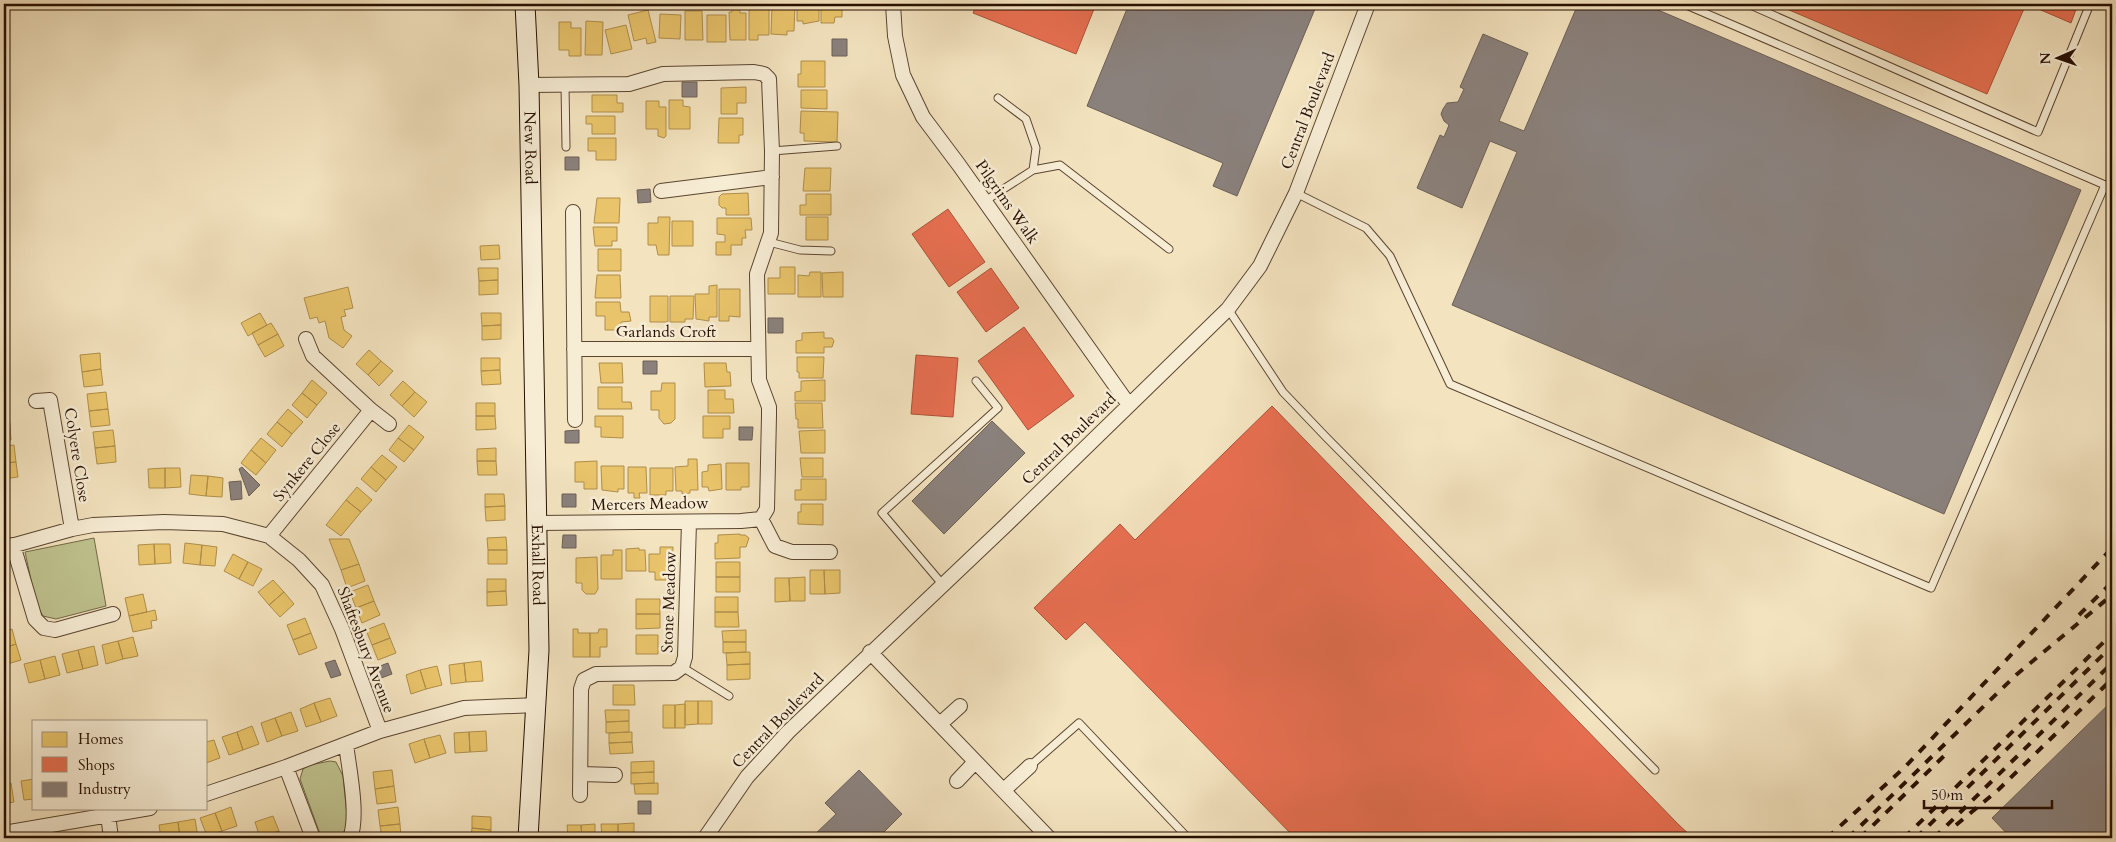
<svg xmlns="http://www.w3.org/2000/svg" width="2116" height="842" font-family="Cardo,serif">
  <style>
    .green { fill: #bfc38f; stroke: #736948 }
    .homes { fill: #e9c46a; stroke: #af8e4a }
    .shops { fill: #e76f51; stroke: #ad5239 }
    .industry { fill: #8a817c; stroke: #6c5f57 }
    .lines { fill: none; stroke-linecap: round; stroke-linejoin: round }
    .lane-casing { stroke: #5a4430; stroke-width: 9 }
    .street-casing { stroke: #5a4430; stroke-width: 16 }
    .secondary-casing { stroke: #270f00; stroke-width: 21 }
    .lane { stroke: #f7edd5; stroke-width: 7 }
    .street { stroke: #f7edd5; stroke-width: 14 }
    .secondary { stroke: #f7edd5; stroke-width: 19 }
    .rail { stroke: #270f00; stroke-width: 4; stroke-dasharray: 9 9; stroke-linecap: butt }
    .labels { text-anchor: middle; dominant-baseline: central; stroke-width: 5; stroke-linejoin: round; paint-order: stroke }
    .street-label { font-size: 16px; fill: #270f00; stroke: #f7edd5 }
  </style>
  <rect width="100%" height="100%" fill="#f3e3bf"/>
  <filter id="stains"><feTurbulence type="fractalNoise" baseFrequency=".004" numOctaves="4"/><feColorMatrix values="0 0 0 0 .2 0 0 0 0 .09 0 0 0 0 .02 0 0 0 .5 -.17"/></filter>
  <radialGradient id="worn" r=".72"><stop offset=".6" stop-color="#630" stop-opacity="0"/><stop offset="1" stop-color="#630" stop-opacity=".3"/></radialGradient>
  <path class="green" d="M94 538 106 606 56 619 43 616 36 603 25 552Z
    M330 761 336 762 343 776 348 826C342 837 336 838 325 838L320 834 300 779 303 769 310 765Z"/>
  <path class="homes" d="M732 4H739L740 13H746V40H730L729 12H732Z
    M760 4H769V35H758V40H749V8H760Z
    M797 4H819V21L803 24V21H797Z
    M821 4H842V17H835L834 23H821Z
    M772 5H795L794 31H787V35L771 34Z
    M648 10 656 42 647 44 646 38 634 41 628 15Z
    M685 11H702L703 40H685Z
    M660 14 681 15 680 39 659 38Z
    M707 15H726V42H707Z
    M586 21 603 22 602 55H585Z
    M559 22H571V28H581V56H569V50H559Z
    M626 25 632 49 611 54 605 30Z
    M801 61H825V87H798V74H801Z
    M746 87V103H737V114H721V88Z
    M801 90H827V109L801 108Z
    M592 95H617V103H623V112H592Z
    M669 100H683V106L690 107V129H669Z
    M646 101H659V107H666V136L664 138 658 136V129H646Z
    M801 111 838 112 837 142 804 141V133H800Z
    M586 116H615V134H592V124H586Z
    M719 118H743V135H739V143H718Z
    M588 138H616V160H596V151H588Z
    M805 168H831L830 191H803Z
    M748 193 749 215H726V208H722L719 205V197L722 194Z
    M806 194H831V215H800V205H806Z
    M597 198H620L619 223H594Z
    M658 217H670L669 255H658L656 245H648V223H658Z
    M806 217H828V240H806Z
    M717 218H751L752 230H745L746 238H742V245H731V255H716V242H725V235L717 234Z
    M672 221H693V246H672Z
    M593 227H617V241H612V246H595Z
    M499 245 500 259 481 260 480 246Z
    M598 249H621V271H598Z
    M780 267H795V294H768V278H780Z
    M478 268H498V280L479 281Z
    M810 272H821V297H798V275L809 276Z
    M843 272V297H823L822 273Z
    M597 275H620L621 298H595Z
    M498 280V294L479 295V281Z
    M717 285V317H709V321L696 319 695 294H709V286Z
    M348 287 353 308 344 310 346 316 341 317 344 330 352 336 343 348 329 338 325 321 319 323 317 317 310 319 304 298Z
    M719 289H740V317L729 316V321H719Z
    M650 296H668V322H650Z
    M670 296H694L693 319H685V322H670Z
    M596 302H620L621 312H629L631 321 621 322V330H605V316H596Z
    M260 313 267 325 248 336 241 323Z
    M481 313H501V325L482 326Z
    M271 323 278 334 258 345 252 333Z
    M501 325V339L482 340V326Z
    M824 332V338H832L834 341 832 347H824V353H796V341L802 340V333Z
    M278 334 284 346 265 357 258 345Z
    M369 350 381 361 368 375 356 364Z
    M100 353 101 369 82 372 80 355Z
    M797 357H824L823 378H799V372H797Z
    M481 358H500V370L481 371Z
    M381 361 393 371 379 386 368 375Z
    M599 363H622L623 383H601Z
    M704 363H726L727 372H730L731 386 705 387Z
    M101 369 103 385 84 387 82 372Z
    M500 370 501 384 482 385 481 371Z
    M312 380 327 393 317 405 302 393Z
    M825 380V401H795V392L801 391V381Z
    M403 381 415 392 402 406 390 395Z
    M662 383H675V419L671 423 664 424 659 418V410H651V391H661Z
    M598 387H622V402H631L632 409H598Z
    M708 390H725V399H733L734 413H708Z
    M106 392 108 409 89 411 87 394Z
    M415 392 427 402 414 417 402 406Z
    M302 393 317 405 307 418 292 405Z
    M476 403H495V416H476Z
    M795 403H822L823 428H798V419H796Z
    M8 408 10 425H4V409Z
    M108 409 110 425 91 427 89 411Z
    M288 409 303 422 292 434 277 422Z
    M476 416H495L496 429 476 430Z
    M595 416H623V438L601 437V427H595Z
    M703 416H730V429H723V438H703Z
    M277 422 292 434 282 447 267 434Z
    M4 425H10L11 440 4 441Z
    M409 425 424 437 414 450 398 438Z
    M113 430 115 446 95 448 93 432Z
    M825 430V453H801L799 431Z
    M261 438 276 450 266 463 251 450Z
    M398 438 414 450 404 462 389 450Z
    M14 445 16 462 4 463V446Z
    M115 446 116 462 97 464 95 448Z
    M496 448V461H477V449Z
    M251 450 266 463 256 475 241 463Z
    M382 455 397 467 386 480 371 467Z
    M800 458H823V477H802Z
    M688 459H697L698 490H690V493L682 494V491H676L675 467 688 466Z
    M477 461H496L497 475H478Z
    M597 461V489H584V482H575V462Z
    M16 462 18 477 4 479V463Z
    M726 463H749V487H741V490H726Z
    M721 464 722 489 709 491 708 487H702V472L708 471V465Z
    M601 466H624V489H618V492L602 490Z
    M371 467 386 480 376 492 361 479Z
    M628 467H646L647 493H639L640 498H634V493H628Z
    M165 468V488H149L148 469Z
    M165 468H180L181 487 165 488Z
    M650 468H673V491H666V495H650Z
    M191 475 208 476 206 496 189 494Z
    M208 476 223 478 222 497 206 496Z
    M801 479H826V500H795V490H801Z
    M357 487 372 500 361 512 346 500Z
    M485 494H504L505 506 485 507Z
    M346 500 361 512 341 536 326 525Z
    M801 504H823V525L798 524V512H801Z
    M505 506V520L486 521 485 507Z
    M740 534V535H745L749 538 746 547H740V558L715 559V543H718V535Z
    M506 537 507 550H488L487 538Z
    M329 539H349L359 564 341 570Z
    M185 543 202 545 200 565 183 563Z
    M154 544 155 564 139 565 138 545Z
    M154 544H170L171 563 155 564Z
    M202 545 217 547 215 566 200 565Z
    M660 547H673L672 572 666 573V580H655V572H649V554H660Z
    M639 548V550H645L646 571H626V549Z
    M488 550H507V564H488Z
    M613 550H622V579H601V555H613Z
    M233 554 248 562 239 579 224 571Z
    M597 557 598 589 595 594H586L582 590V583H576V558Z
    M248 562 262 569 253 586 239 579Z
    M716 562H740V577H716Z
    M359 564 365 581 347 588 341 570Z
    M810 570H824L825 594H810Z
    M824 570H840V593L825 594Z
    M716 577H740V592H716Z
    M805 577V601H790L789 578Z
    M775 578H789L790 601 775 602Z
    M487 579H506V591L487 592Z
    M273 580 284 592 269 605 258 592Z
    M368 585 374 601 356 608 350 592Z
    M506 591 507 605 487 606V592Z
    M284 592 294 604 280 617 269 605Z
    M143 594 147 612 129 616 125 598Z
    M715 597H738V612H715Z
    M636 599H660V614H636Z
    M374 601 380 615 362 623 356 608Z
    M155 610 157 620 151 621 152 628 133 632 129 616Z
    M715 612H738L739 627H715Z
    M636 614H660V628L636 629Z
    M305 618 311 633 293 640 287 625Z
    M384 623 390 638 372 645 366 630Z
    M12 629 16 644 4 648V632Z
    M573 629H578V633H590V657H573Z
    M599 629H607V647H600V657H590V633H598Z
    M746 630V642H723L722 631Z
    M311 633 317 648 299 655 293 640Z
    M636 635H658V654H636Z
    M133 637 138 656 123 659 118 641Z
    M390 638 396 653 378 660 372 645Z
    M118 641 123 659 106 664 102 645Z
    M723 642H746V652L723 653Z
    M16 644 21 660 4 665V648Z
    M94 646 98 665 83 669 78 650Z
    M78 650 83 669 67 673 62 654Z
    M750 652V664L727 665 726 653Z
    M55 656 60 675 45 679 40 660Z
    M40 660 45 679 29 683 24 664Z
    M481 661 483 681 466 682 464 663Z
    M464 663 466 682 451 684 449 665Z
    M750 664V679L727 680V665Z
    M437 666 442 685 426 689 420 670Z
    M420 670 426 689 411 694 406 675Z
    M613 685H634L635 705H613Z
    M330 698 337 716 321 722 314 703Z
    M685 701H698V724L685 725Z
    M698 701H712V724H698Z
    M314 703 321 722 306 727 300 709Z
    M685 704V728H675V705Z
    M663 705H675V728H663Z
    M605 710H629V721L606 722Z
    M291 712 298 731 282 736 275 718Z
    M275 718 282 736 267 742 261 723Z
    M629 721V732L606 733V722Z
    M252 726 259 744 243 750 237 732Z
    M486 731 487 751 470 752 469 732Z
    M237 732 243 750 229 755 222 737Z
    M469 732 470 752 455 753 454 733Z
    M632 732V742L609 743V733Z
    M440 735 446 753 430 758 424 739Z
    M424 739 430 758 415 763 409 744Z
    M214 740 220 758 206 763V742Z
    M632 742 633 753 610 754 609 743Z
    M654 761V772L631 773V762Z
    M392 770 394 786 375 789 373 772Z
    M654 772V783L631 784V773Z
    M34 779V799L24 800 21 781Z
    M11 783 14 802 4 804V784Z
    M658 783V794H635L634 784Z
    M394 786 396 802 377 804 375 789Z
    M231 807 237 826 222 831 215 813Z
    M398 807 400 824 380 826 378 810Z
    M215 813 222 831 207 836 200 818Z
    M273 816 279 831 260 838 255 822Z
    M472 816 491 817V830L472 828Z
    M195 819 198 838H180L178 822Z
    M178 822 180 838H161L159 825Z
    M634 823V838H618V824Z
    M400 824 401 838H382L380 826Z
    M595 824V834H601L602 838H582L581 825Z
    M601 824H618V838H602Z
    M567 825H581L582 838H568Z
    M472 828 491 830 490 838H471Z
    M279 831 281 838H260Z"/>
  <path class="shops" d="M977 4H1096L1076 54 973 13Z
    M1775 4H2026L1987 94Z
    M2027 4H2078L2071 23Z
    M948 209 985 262 949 287 912 234Z
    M991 268 1019 308 986 332 957 292Z
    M1024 327 1074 396 1028 430 978 361Z
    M916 355 958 358 953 417 911 414Z
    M1272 406 1678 824 1693 838H1295L1085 622 1066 640 1034 608 1120 524 1135 540Z"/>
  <path class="industry" d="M1129 4H1317L1237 196 1213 186 1223 163 1087 106Z
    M1578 4H1644L2081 190 1944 514 1452 305 1517 152 1490 141 1462 208 1417 188 1440 135 1444 137 1449 125 1444 121 1441 114 1443 109 1447 103 1458 102 1464 89 1460 87 1483 34 1528 53 1499 121 1524 131Z
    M832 39H847V56H832Z
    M682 82H697V97H682Z
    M565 157H579V170H565Z
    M650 189 651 202 638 203 637 190Z
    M768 318H783V333H768Z
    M643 361H657V374H643Z
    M992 421 1025 453 944 534 912 501Z
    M739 427H753L752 440H739Z
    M579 430V443H565V431Z
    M242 467 260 485 249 496 239 469Z
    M241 481 242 499 231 500 229 482Z
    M562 494H576V507H562Z
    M563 535H576V548H562Z
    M335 660 341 675 331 678 325 663Z
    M388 663 392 674 376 680 372 669Z
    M2112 701V838H2011L1992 818Z
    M859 770 902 814 884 832 890 838H811L836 814 825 803Z
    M638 801H651V814H638Z"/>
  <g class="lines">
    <defs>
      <path id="lane" d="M1748 4 2038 132 2090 4
        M565 85 566 147
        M772 151 837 146
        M1033 170 1060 165 1169 249
        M1296 193 1366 228 1390 256 1450 384 1931 588 2105 185 1684 4
        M985 201 1033 170 1036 148 1026 119 998 98
        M769 242 800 250 831 251
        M1228 309 1283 392 1325 436 1655 770
        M943 585 882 513 998 408 976 381
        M682 667 729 696
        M1030 766 1079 723 1188 838"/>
      <path id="street" d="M893 4 895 36 903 75 923 117 959 165 1129 405
        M529 85 629 84 663 74 754 72 764 74 769 79 772 151 771 233 757 274 759 380 769 407V415L767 509 761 519
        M661 191 772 177
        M573 212 575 420
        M574 349H757
        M36 401 50 400 72 529
        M371 410 389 424
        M761 519 775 546 792 552H830
        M538 523 741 521 761 519
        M269 536 371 410 313 356 306 339
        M13 545 35 619 44 628 55 630 113 614
        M4 548 72 529 93 525 164 522 223 524 269 536 299 560 322 585 342 629 380 731
        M870 652 1049 838
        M940 724 960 706
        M346 744C349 769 359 816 350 838
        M286 767 313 838
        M581 774 615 775
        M957 781 975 762
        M1004 790 1030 766
        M206 794 286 767 380 731 464 708 537 705
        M580 795 581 689 584 680 596 674 674 673 682 667 685 657 689 522
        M108 815 111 838
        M4 833 150 808
        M705 838 747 777 788 732 1005 526 1228 309 1260 266 1296 193 1368 4"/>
      <g id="secondary">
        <path id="s1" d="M525 4 529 85 539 650 528 838"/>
      </g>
    </defs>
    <use href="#lane" class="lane-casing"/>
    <use href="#street" class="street-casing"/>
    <use href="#secondary" class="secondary-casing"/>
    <use href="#lane" class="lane"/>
    <use href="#street" class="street"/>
    <use href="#secondary" class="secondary"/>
    <path class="rail" d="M2079 615 2112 582
      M1956 825 1997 791 2112 679
      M1827 838 1905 767 2112 548
      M1848 838 2016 675 2112 595
      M1860 838 1946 754
      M1904 838 2112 634
      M1916 838 2112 646
      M1934 838 2112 663"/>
  </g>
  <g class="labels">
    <g class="street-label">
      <text transform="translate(1308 111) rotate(-69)">Central Boulevard</text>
      <text stroke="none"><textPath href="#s1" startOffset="144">New Road</textPath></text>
      <text transform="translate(1007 202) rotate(55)">Pilgrims Walk</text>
      <text x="666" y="332">Garlands Croft</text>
      <text transform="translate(1069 439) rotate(-44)">Central Boulevard</text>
      <text transform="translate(77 455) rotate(81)">Colyere Close</text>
      <text transform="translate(307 462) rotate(-51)">Synkere Close</text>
      <text transform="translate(650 504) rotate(-1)">Mercers Meadow</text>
      <text stroke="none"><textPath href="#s1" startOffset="561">Exhall Road</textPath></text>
      <text transform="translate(669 602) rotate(-88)">Stone Meadow</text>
      <text transform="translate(366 650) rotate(69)">Shaftesbury Avenue</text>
      <text transform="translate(778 721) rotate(-46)">Central Boulevard</text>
    </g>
  </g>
  <rect width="2116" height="842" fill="none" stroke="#f3e3bf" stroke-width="20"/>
  <rect x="5" y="5" width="2106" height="832" fill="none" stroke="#270f00" stroke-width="2.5"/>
  <rect x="10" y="10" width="2096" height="822" fill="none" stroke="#270f00"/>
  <rect x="32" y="720" width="175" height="90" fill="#f7edd5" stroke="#a49480"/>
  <rect x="42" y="732" width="25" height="15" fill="#e9c46a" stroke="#a49480"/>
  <text x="78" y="744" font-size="15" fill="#270f00">Homes</text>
  <rect x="42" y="757" width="25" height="15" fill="#e76f51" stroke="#a49480"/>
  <text x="78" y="770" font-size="15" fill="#270f00">Shops</text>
  <rect x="42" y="782" width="25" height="15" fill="#8a817c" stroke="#a49480"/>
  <text x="78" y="794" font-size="15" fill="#270f00">Industry</text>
  <g transform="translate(2058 58) rotate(268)" stroke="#f7edd5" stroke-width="4" paint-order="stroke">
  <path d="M0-4L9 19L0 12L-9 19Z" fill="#270f00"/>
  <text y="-8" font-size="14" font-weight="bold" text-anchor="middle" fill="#270f00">N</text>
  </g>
  <path d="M1924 800v8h128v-8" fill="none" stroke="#270f00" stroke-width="2.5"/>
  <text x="1931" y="800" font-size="15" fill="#270f00" stroke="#f7edd5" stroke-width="4" paint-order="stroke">50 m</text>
  <rect width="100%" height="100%" filter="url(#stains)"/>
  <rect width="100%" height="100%" fill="url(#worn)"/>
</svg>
